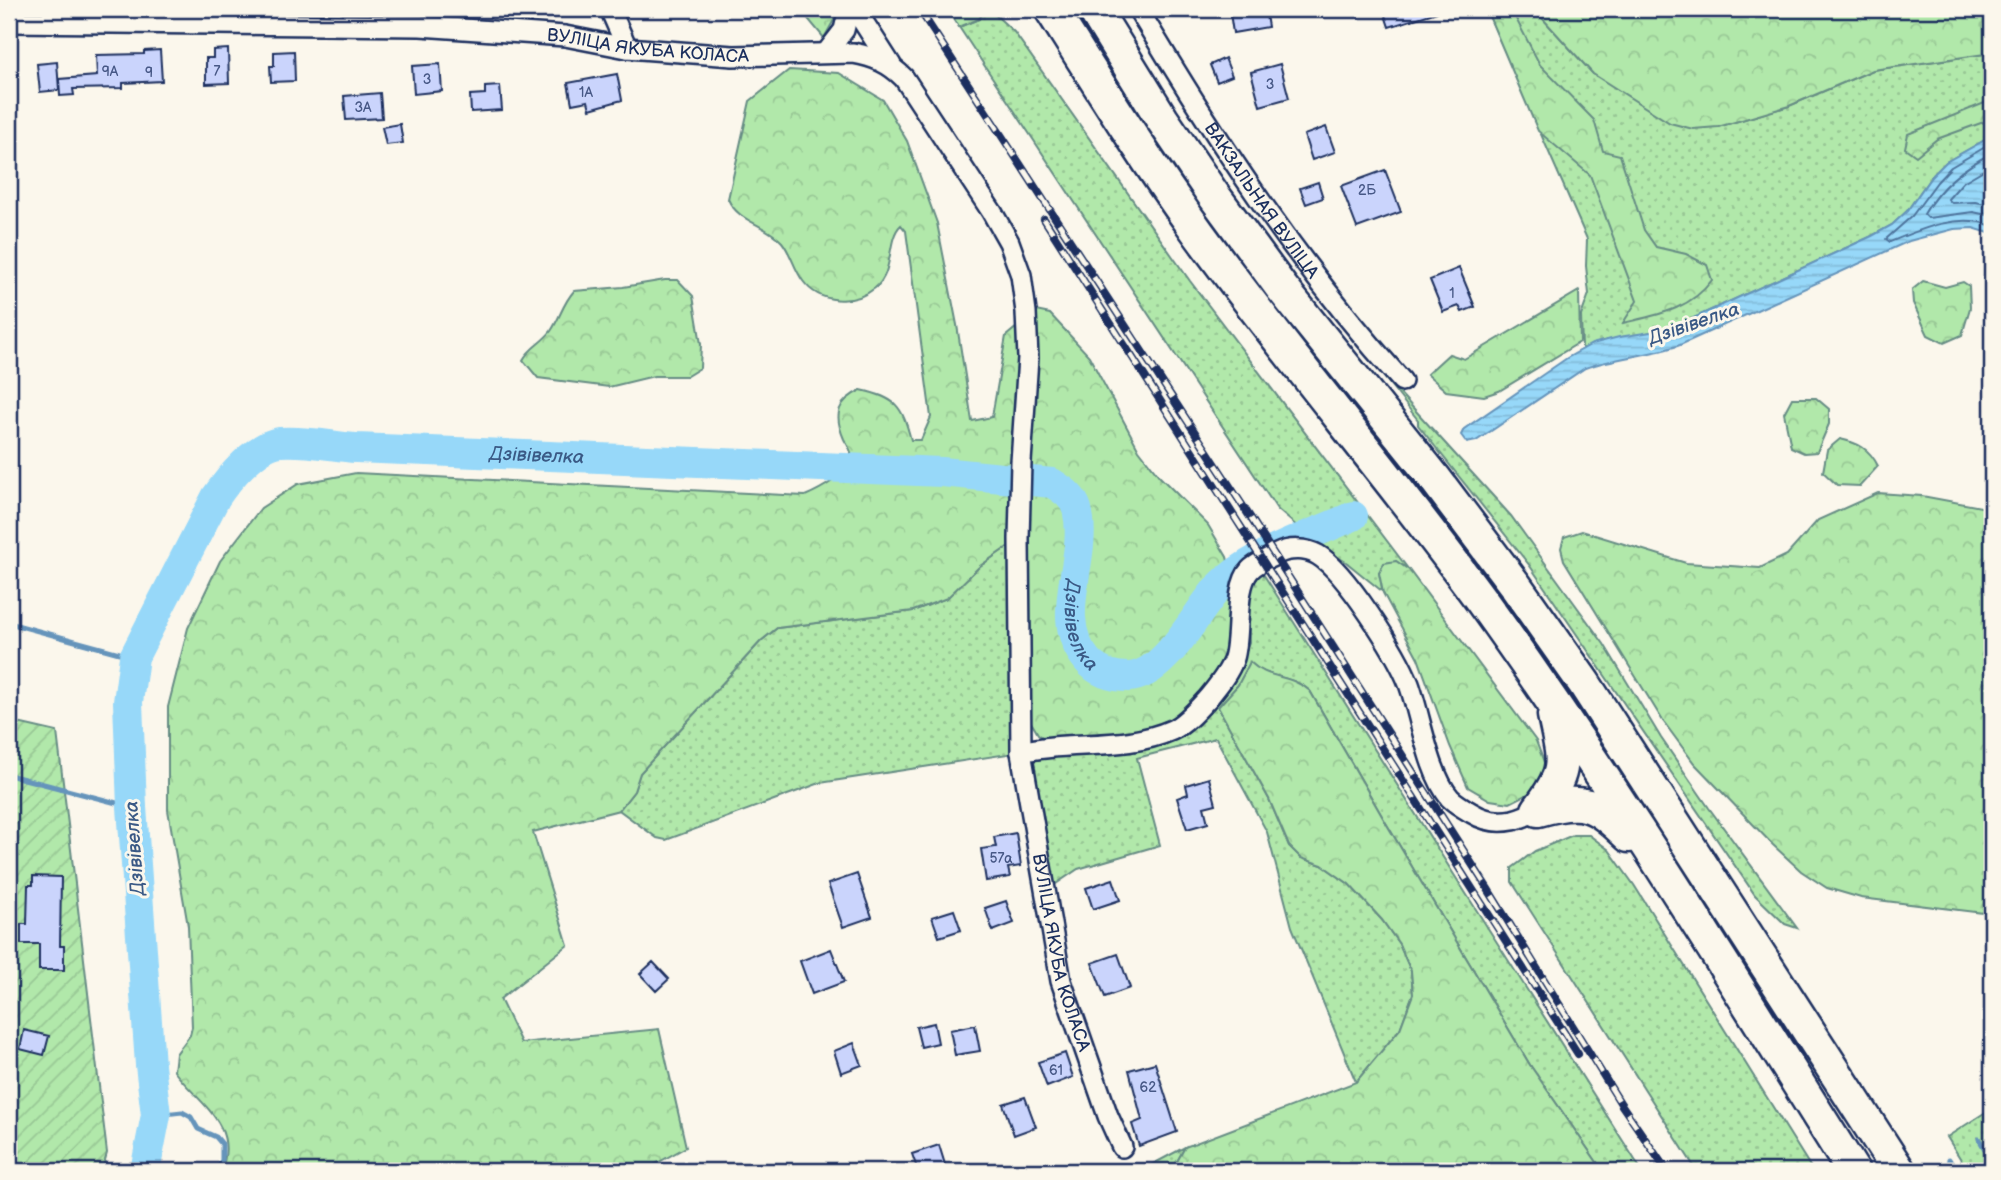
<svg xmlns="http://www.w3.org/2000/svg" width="2001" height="1180" font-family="'Balsamiq Sans',sans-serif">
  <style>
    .grass { fill: url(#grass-dots); stroke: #668c84; stroke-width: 2 }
    .forest { fill: url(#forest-crowns); stroke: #668c84; stroke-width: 2 }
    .garden { fill: url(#garden-furrows); stroke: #668c84; stroke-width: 2 }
    .water { fill: url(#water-rules); stroke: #6594bb; stroke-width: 2 }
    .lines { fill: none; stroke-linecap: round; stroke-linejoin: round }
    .shore { stroke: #4d739c; stroke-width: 2 }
    .stream { stroke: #6594bb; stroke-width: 5 }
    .river { stroke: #97d8f9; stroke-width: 30 }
    .building { fill: #cad4fc; stroke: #1b2f5e; stroke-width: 2 }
    .minor-casing { stroke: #1b2f5e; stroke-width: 24 }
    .trunk-casing { stroke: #1b2f5e; stroke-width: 37 }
    .minor { stroke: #fbf7ec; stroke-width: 19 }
    .trunk { stroke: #fbf7ec; stroke-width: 32 }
    .rail-casing { stroke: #1b2f5e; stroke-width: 8 }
    .rail { stroke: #fbf7ec; stroke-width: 5; stroke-dasharray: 16; stroke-linecap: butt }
    .labels { text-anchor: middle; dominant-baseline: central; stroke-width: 6; stroke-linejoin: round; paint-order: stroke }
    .number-label { font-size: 14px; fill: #475886 }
    .street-label { font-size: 18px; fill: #1b2f5e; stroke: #fbf7ec }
    .water-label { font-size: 19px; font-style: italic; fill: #3a5985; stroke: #fbf7ec }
  </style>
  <defs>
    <pattern id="grass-dots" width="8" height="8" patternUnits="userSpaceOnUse" patternTransform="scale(1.75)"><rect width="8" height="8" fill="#b1e8aa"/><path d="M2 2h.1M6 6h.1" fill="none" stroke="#98c795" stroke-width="1.8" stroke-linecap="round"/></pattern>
    <pattern id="forest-crowns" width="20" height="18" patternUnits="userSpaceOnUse" patternTransform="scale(1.75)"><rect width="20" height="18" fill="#b1e8aa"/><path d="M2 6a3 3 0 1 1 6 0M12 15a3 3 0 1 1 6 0" fill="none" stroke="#98c795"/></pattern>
    <pattern id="garden-furrows" width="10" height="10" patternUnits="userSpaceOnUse" patternTransform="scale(1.75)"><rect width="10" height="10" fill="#b1e8aa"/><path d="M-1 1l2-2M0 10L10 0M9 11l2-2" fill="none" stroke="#98c795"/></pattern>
    <pattern id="water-rules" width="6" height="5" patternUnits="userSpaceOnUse" patternTransform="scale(1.75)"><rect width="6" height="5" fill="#97d8f9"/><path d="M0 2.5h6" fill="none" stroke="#82bad8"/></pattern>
  </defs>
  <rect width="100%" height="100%" fill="#fbf7ec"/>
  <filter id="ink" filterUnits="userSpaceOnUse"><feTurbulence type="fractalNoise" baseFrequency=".0143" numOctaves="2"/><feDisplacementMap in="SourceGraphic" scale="14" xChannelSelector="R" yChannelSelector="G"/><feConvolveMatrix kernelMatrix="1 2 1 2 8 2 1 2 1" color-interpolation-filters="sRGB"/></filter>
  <g filter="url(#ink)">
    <path class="grass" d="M985 9H989L1014 32 1190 281 1409 570 1396 561 1379 573 1383 592 1346 562 1321 547 1277 509 959 27 979 19Z
      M1486 9H1534L1593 74 1718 127 1789 106 1873 70 1992 53V136L1946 162 1931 177 1907 211 1892 225 1872 236 1670 329 1603 341 1582 349 1581 316 1589 294 1586 266 1587 239Z
      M1376 367 1511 516 1604 644 1661 738 1709 808 1797 928 1785 924 1755 895 1530 566 1418 425V420Z
      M1019 539 1021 752 820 783 666 840 657 838 619 810 634 791 640 773 761 641 777 628 913 611 947 598 980 566Z
      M1262 572 1642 1171H1603L1530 1065 1386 823 1310 691C1291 674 1268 680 1250 663L1238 685 1218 707 1269 799 1289 846 1301 858 1322 865 1349 884 1382 920 1399 944 1411 971 1413 994 1400 1029 1356 1082 1292 927 1267 832 1216 738 1137 758 1160 845 1078 869 1044 892 1027 753 1238 669 1249 642 1248 601 1251 581Z
      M1573 835H1589L1609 850 1634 885 1813 1171H1697L1512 882V868L1535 851Z
      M1992 1108V1171H1968L1947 1137Z
      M1185 1147 1174 1167V1171H1140Z"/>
    <path class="forest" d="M800 9H833L834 20 824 38Z
      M948 9H985L979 19 959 27Z
      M1486 9H1511L1540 65 1594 120 1603 151 1620 155 1644 230 1656 247 1686 254 1707 265 1712 280C1690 310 1657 315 1623 323L1637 301 1590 175 1538 131Z
      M1534 9H1992V53L1873 70 1789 106 1718 127 1693 129 1670 123 1593 74Z
      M789 70 839 73 883 100 907 141 937 223 957 325 972 421 992 417 1006 336 1036 311 1050 314 1089 356 1139 450 1160 477 1208 525 1227 557 1236 595 1226 670 1169 725 1131 736 1050 742 1038 734 1031 722 1027 547 1019 539 980 566 947 598 913 611 777 628 761 641 640 773 634 791 619 810 533 832 568 945 500 999 521 1043 659 1029 686 1147 643 1171H221C240 1125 198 1103 174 1071L176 1054 190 1035 192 1027 188 926 168 810V707L188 628 220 561 261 508 298 484 356 473 805 496C819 490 848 475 851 459 853 451 847 445 844 439 833 414 838 401 861 390 896 398 902 405 911 440H921L931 417 906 231 901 225C886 239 895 272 875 288 853 306 819 303 803 281 794 269 791 253 782 242 765 224 738 222 728 199L750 101Z
      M1992 100V119L1937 139 1916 156 1905 148 1908 134Z
      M665 280H678L693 296 701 344 700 368 687 376H654L609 387 538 378 523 360C530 347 542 343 551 331 560 318 563 303 574 291L623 287Z
      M1923 281 1945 287 1963 282 1969 286 1970 308 1962 335 1944 343 1928 335 1913 303 1912 290Z
      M1579 291 1580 342 1499 391 1484 396 1446 391 1427 374 1449 354 1464 359Z
      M1792 398H1816L1829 409V424L1817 452 1804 453 1791 447 1784 413Z
      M1840 439C1858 443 1869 448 1878 466L1860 486 1837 485 1823 472 1827 450Z
      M1878 493 1922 496 1992 509V914L1861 898 1827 888 1801 871 1773 845 1694 763 1663 721 1564 560 1561 548 1564 537 1582 531 1686 563 1760 568 1787 555 1818 520Z
      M1396 561 1409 570 1536 741 1545 765 1534 791 1510 803 1490 800 1468 787 1450 746 1418 658 1383 593 1379 573 1384 563Z
      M1250 662C1268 680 1291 674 1310 691L1386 823 1530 1065 1603 1171H1174V1167L1185 1147 1356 1082 1400 1029 1413 994 1411 971 1399 944 1382 920 1349 884 1322 865 1301 858 1289 846 1269 799 1218 707 1238 685Z"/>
    <path class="garden" d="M9 721 57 732 107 1153 102 1171H9Z"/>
    <path class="water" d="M1992 136V234L1973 228 1954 229 1909 241 1680 345C1649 356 1616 357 1585 368L1476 441 1467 443 1461 435 1464 429 1567 358 1592 344 1619 337 1670 329 1872 236 1892 225 1907 211 1931 177 1946 162Z"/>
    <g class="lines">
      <path class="shore" d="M1992 143 1951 167 1937 182 1912 216 1886 239 1890 242C1921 229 1960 212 1992 226
        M1992 153C1963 168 1940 186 1924 214L1928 218 1973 212 1992 216
        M1992 165 1963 182 1948 199 1952 203 1975 202 1992 205"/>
      <path class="stream" d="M9 623 134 657
        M9 775 132 807
        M156 1115 182 1112 191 1117 198 1129 216 1137 222 1144V1160L217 1171
        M1979 1139 1992 1161
        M1949 1159 1956 1171"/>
      <path class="river" id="s1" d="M145 1171 156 1115 150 1065 132 807 128 702 134 657 216 497C229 478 256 445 280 442 305 440 332 446 356 448L942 472 1052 483C1063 490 1073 496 1077 509 1090 558 1050 616 1087 660 1098 673 1112 677 1129 677 1165 675 1195 614 1217 589 1249 554 1311 536 1353 516"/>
    </g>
    <path class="building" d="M1252 9H1265L1268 27 1233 33 1230 13Z
      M1383 9H1437V12L1389 27Z
      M228 49 229 83 206 84V58H213V50Z
      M160 50 162 81 123 83V88L73 89 74 95 60 96 59 79 97 76 96 55 144 54V51Z
      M294 51 295 81 271 82 270 66H274V52Z
      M1225 58 1232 76 1217 82 1210 65Z
      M57 62 59 90 40 92 37 64Z
      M440 64 442 91 414 94 412 66Z
      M1280 64 1289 98 1260 106 1251 72Z
      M617 74 622 100 590 109 588 101 572 104 568 83Z
      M500 86 502 110 471 112 470 95 485 94V87Z
      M380 93 382 118 346 120 344 96Z
      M400 124 403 143 386 145 382 127Z
      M1326 127 1335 152 1312 160 1304 135Z
      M1385 170 1401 212 1357 228 1341 186Z
      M1318 182 1323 198 1306 204 1300 188Z
      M1459 268 1475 307 1462 312 1459 306 1443 312 1430 280Z
      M1209 778 1216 804 1204 807 1208 823 1187 829 1177 798 1188 794 1186 785Z
      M1016 833 1021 866 1008 868 1010 877 986 881 981 849 996 847 994 837Z
      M857 874 872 917 843 927 828 884Z
      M33 876 61 877 60 946H64V970H39V944H21V924H27L28 885H33Z
      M1113 879 1120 900 1093 909 1086 888Z
      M1006 901 1014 923 993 931 985 908Z
      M954 910 961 930 939 937 932 917Z
      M831 949 844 982 812 994 800 961Z
      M1118 954 1130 988 1105 997 1092 963Z
      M653 962 669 979 656 991 640 974Z
      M934 1023 938 1043 921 1047 916 1027Z
      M975 1025 980 1051 955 1055 950 1030Z
      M24 1030 49 1036 44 1055 20 1049Z
      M854 1043 862 1065 841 1073 834 1051Z
      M1065 1053 1073 1077 1047 1087 1038 1062Z
      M1155 1063 1177 1132 1139 1146 1132 1124 1142 1120 1129 1070Z
      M1025 1097 1036 1127 1014 1135 1003 1104Z
      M939 1145 947 1171H918L912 1154Z"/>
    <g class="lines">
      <defs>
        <g id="minor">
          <path d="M610 9 627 48"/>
          <path d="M855 9 891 65"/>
          <path id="s2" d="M1138 9C1215 139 1301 269 1402 381"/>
          <path id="s3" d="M9 22 420 26 565 36 627 48 733 56 853 53C875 57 889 63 904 78L992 212 1009 242 1021 275 1026 312 1028 358 1021 462 1019 539 1021 752 1061 981 1108 1116 1122 1147"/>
          <path d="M827 52 844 30 849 9"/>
          <path d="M1021 752C1069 740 1125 751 1172 730 1185 724 1198 709 1208 698 1217 687 1229 673 1234 658 1241 635 1234 587 1250 570 1256 563 1268 559 1277 554 1289 548 1306 548 1318 555 1345 571 1397 653 1409 684 1421 717 1428 772 1450 798 1456 804 1465 809 1472 813 1485 821 1498 823 1513 820 1521 818 1530 814 1538 810"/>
        </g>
        <path id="trunk" d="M1051 9C1099 85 1146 161 1199 234 1290 359 1390 476 1481 600 1614 784 1732 979 1853 1171
          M1094 9 1162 119 1212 193 1281 287 1436 480 1515 585 1584 683 1899 1171
          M1538 810C1584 797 1595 803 1629 836
          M1538 810C1569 769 1564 764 1554 715"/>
      </defs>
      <use href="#minor" class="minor-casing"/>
      <use href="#trunk" class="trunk-casing"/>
      <use href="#minor" class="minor"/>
      <use href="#trunk" class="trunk"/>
      <defs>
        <path id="rail" d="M919 9 1252 520 1488 889 1621 1104 1667 1171
          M1044 219 1578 1054"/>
      </defs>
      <use href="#rail" class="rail-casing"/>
      <use href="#rail" class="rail"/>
    </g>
  </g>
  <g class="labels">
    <g class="number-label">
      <text x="110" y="71">9А</text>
      <text x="217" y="71">7</text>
      <text x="149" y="72">9</text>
      <text x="427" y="79">3</text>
      <text x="1270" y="84">3</text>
      <text x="586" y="92">1А</text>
      <text x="363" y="107">3А</text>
      <text x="1367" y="190">2Б</text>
      <text x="1452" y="293">1</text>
      <text x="1001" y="858">57а</text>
      <text x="1056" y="1070">61</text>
      <text x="1148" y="1087">62</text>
    </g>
    <g class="street-label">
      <text stroke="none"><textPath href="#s3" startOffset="640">ВУЛІЦА ЯКУБА КОЛАСА</textPath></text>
      <text stroke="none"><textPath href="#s2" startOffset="228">ВАКЗАЛЬНАЯ ВУЛІЦА</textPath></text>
      <text stroke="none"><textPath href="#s3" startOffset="1816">ВУЛІЦА ЯКУБА КОЛАСА</textPath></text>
    </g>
    <g class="water-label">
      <text transform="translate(1694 324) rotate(-19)">Дзівівелка</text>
      <text stroke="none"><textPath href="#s1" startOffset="1040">Дзівівелка</textPath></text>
      <text stroke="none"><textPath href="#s1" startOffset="1712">Дзівівелка</textPath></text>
      <text transform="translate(135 848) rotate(-94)">Дзівівелка</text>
    </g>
  </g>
  <rect width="2001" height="1180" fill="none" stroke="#fbf7ec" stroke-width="35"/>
  <rect x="18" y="18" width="1966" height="1145" fill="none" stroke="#1b2f5e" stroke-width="2.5" filter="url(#ink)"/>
</svg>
